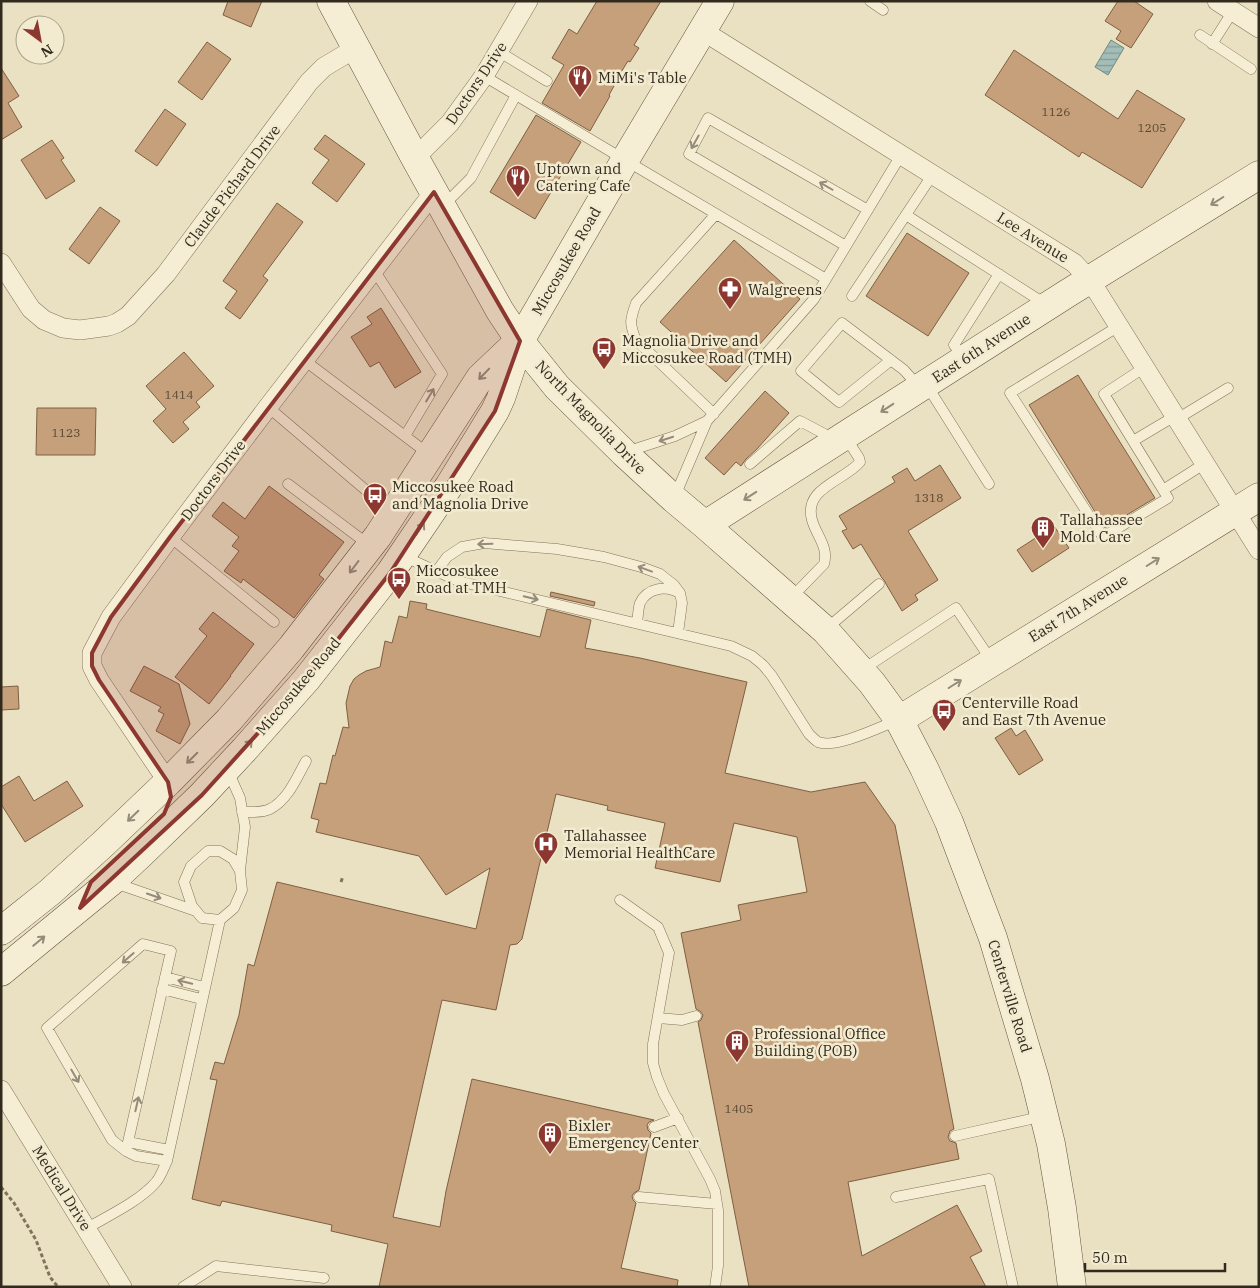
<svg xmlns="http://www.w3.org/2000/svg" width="1260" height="1288" font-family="'IBM Plex Serif',serif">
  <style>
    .water { fill: url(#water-rules); stroke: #6c8a85 }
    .building { fill: #c5a07a; stroke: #7f5f42 }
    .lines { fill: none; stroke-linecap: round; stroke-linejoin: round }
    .lane-casing { stroke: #82735b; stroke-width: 11 }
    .street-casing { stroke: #82735b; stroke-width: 20 }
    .secondary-casing { stroke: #64543e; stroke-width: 29 }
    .path { stroke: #82735b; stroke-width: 3; stroke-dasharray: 4 2.5; stroke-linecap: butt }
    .lane { stroke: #f5eed4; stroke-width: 10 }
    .street { stroke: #f5eed4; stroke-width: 19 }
    .secondary { stroke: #f5eed4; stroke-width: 28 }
    .oneway { stroke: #948c79 }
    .marked { fill: #8c3730; fill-opacity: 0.2; stroke: #8c3730; stroke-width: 4; stroke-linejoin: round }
    .labels { text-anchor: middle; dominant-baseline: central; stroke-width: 5; stroke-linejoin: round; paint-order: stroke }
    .number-label { font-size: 12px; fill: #584835 }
    .poi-label { font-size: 15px; fill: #332a1e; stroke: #f2ebd0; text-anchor: start }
    .street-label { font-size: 15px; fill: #332a1e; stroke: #f2ebd0 }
  </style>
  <defs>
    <pattern id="water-rules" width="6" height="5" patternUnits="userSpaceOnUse" patternTransform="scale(1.25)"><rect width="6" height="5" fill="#a4bdb7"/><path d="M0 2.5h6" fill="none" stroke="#869a94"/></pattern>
  </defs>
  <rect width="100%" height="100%" fill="#eae1c2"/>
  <path class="water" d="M1111 40 1124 48 1108 75 1095 67Z"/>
  <path class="building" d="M228 1H262L251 27 223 15Z
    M597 1H661L634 45 639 48 630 62 628 61 613 85 614 86 609 95 610 96 590 131 542 103 564 65 552 58 569 29 577 34Z
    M1118 1H1134L1153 14 1131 48 1116 39 1121 31 1105 21Z
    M207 42 231 59 202 100 178 82Z
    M1014 50 1118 119 1137 90 1185 119 1142 188 1082 152 1079 157 985 95Z
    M1 68 19 96 8 103 22 127 1 140Z
    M165 109 186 124 157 166 135 151Z
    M536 115 581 142 535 219 490 192Z
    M325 135 365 164 337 202 312 183 329 160 314 149Z
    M52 140 64 158 61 160 75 181 46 199 21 160Z
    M277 203 303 222 263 276 268 280 240 319 225 308 237 291 223 281Z
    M100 207 120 221 89 264 69 249Z
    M907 233 969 273 928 336 866 296Z
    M734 240 800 299 726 382 660 322Z
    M381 308 421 372 395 388 379 362 370 367 351 337 372 324 367 317Z
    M184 352 214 386 196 402 200 407 183 422 189 429 173 443 153 421 166 409 146 386Z
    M1078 375 1155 498 1105 528 1029 405Z
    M765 391 789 413 757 449 746 459 741 466 736 462 724 475 705 458Z
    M37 408H96L95 455H36Z
    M940 465 961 498 908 531 938 580 915 595 918 600 902 611 886 584 884 580 882 578 861 544 853 549 842 531 847 529 839 516 895 482 892 477 907 468 915 481Z
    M269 486 344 542 319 575 324 579 294 618 243 579 241 583 224 571 239 551 232 546 239 537 212 516 223 502 245 519Z
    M1054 526 1069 548 1032 572 1017 550Z
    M551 592 595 602 594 606 550 596Z
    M410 601 427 604 426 609 540 637 547 609 591 620 585 648 640 658 747 682 725 773 811 792 865 782 895 825 954 1129 950 1131 948 1137 950 1141 956 1143 959 1159 848 1182 862 1256 957 1205 982 1251 970 1257 986 1287H749L698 1022 701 1020 703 1015 700 1011 696 1009 681 933 741 920 738 905 807 892 797 837 734 823 720 882 655 868 665 823 607 810 608 806 556 794 522 939 517 944 510 945 496 1010 442 1000 393 1217 440 1227 446 1191 472 1079 654 1120 649 1122 647 1125 648 1130 651 1133 639 1190 634 1193 632 1196 633 1200 636 1203 621 1268 678 1280 677 1287H379L388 1244 331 1231 332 1225 222 1201 220 1206 192 1199 217 1080 210 1079 215 1062 224 1064 239 1015 248 964 254 966 277 882 476 929 490 868 446 895 419 856 316 832 319 820 311 818 320 783 326 784 333 755 335 756 343 727 349 728 346 703 350 686 354 679 359 675 366 671 380 667 385 641 392 643 399 616 407 618Z
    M213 612 254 644 230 676H231L209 704 175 677 207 636 199 629Z
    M144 666 179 684 190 724 180 744 156 731 164 714 158 711 161 707 130 691Z
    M18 686 19 709 1 710V687Z
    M1011 728 1016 736 1025 730 1043 760 1019 775 995 738Z
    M19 776 34 801 67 781 83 806 25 842 1 804V787Z"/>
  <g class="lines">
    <defs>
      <path id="lane" d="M870 1 883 10
        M1200 35 1251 69
        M1212 44 1233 11
        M498 51 547 81
        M484 76 625 160 826 279
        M443 206 471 178 516 95
        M906 215 1047 305
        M846 246 689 154 708 118 868 210
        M374 270 442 374 405 436
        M852 296 933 174
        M1119 326 1010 393 1103 537 1168 498 1104 394 1145 367
        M963 358 954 345 999 274
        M304 360 430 455
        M891 360 839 402 801 371 842 323 904 370 919 387
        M926 384 989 484
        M268 407 368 492
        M714 414 636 340C629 323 630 320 636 303L716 214
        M1177 419 1228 388
        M1133 441 1175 416
        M626 452 675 436 707 421
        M750 464 800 421 834 439
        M288 484 369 545
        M1163 490 1204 464
        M675 496 707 421 814 299 901 155
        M170 537 274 622
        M403 556 458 581 731 646 752 656 763 665 772 676 809 734C812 737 815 740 818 742 836 749 880 727 898 720
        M436 572 447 557 462 547 484 543 557 549 604 557 641 567 660 574 674 585 680 593 682 603 678 633
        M791 598 824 564C829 547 816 535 812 520 803 488 844 481 860 462L859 458 845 436
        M637 623C638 617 638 609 640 603 647 588 666 585 679 593
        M826 629 879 584
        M862 670 956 608 991 660
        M228 771 240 798 245 827 240 870
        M242 812C251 812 262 813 270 809 288 800 297 777 306 761
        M115 883 196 911
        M620 900 658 927 669 953 653 1044V1063L657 1077 664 1094 710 1179 715 1191 718 1210V1266L715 1287
        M165 977 204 987
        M162 989 201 999
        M658 1018 682 1020 696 1016
        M654 1127 678 1118
        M955 1136 1044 1116
        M128 1142 169 1150
        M126 1151 171 951 143 944 47 1028 112 1140 126 1151 136 1156 167 1161
        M639 1197 717 1204
        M896 1197 989 1179 1013 1287
        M87 1228C108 1216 140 1201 156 1182 161 1176 164 1167 167 1161L220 920 234 908 242 890 240 871 233 859 220 851H208L191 866 184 882 192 906 202 918 220 920
        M183 1287 216 1266 324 1278"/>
      <path id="street" d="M1217 1 1259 28
        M703 31 1074 263 1090 280 1259 550
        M415 158 450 123 484 76 528 1
        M1 263 31 309 44 320 63 328 80 330 109 326 117 323 128 316 166 274 309 82 324 67 356 48
        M168 782 99 680 92 666V653L111 617 170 537 268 407 434 192
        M1 1090 122 1287"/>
      <path id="secondary" d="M331 1 415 158 500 311 520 341 557 387 624 453 674 499 705 525 825 630 872 683 899 720 924 768 949 822 993 938 1035 1079 1051 1144 1062 1208 1072 1287
        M705 525 1068 293 1259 175
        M899 720 1259 497
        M1 931 50 892 103 844 168 782 229 720 291 648 378 536 480 378 518 342
        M1 972 112 881 142 853 202 795 244 750 306 680 390 573 449 486 495 411 501 398 520 341 625 160 720 1"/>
    </defs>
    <use href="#lane" class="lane-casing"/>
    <use href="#street" class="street-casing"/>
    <use href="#secondary" class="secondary-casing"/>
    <path class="path" d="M341 882 343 876
      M1 1187 14 1203 36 1240 50 1277 58 1287"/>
    <use href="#lane" class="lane"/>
    <use href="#street" class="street"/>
    <use href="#secondary" class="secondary"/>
  </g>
  <defs><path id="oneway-shaft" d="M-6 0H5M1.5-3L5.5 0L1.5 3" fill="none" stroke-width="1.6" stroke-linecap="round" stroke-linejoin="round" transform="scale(1.25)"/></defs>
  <g class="oneway">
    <use href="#oneway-shaft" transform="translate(695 142) rotate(119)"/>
    <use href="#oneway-shaft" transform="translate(826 186) rotate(-150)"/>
    <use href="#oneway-shaft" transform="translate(1217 201) rotate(148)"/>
    <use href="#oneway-shaft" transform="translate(484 374) rotate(134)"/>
    <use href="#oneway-shaft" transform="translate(430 395) rotate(-59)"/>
    <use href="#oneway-shaft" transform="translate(887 408) rotate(147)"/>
    <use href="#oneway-shaft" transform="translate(666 439) rotate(162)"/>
    <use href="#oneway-shaft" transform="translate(750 496) rotate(147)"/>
    <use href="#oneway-shaft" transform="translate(420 529) rotate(-56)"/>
    <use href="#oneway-shaft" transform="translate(485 544) rotate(178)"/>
    <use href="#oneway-shaft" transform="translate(1153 562) rotate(-32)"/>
    <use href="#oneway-shaft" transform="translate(354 567) rotate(127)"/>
    <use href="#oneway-shaft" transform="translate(645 569) rotate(-160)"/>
    <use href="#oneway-shaft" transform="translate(531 598) rotate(13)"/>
    <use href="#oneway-shaft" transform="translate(955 684) rotate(-32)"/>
    <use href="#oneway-shaft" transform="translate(247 746) rotate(-48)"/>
    <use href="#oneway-shaft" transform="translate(192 758) rotate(135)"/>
    <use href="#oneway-shaft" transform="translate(133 816) rotate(136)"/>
    <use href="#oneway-shaft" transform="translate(154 896) rotate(19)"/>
    <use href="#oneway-shaft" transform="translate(39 941) rotate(-40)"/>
    <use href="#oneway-shaft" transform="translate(128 958) rotate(139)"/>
    <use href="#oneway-shaft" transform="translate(185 982) rotate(-166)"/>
    <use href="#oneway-shaft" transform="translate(75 1076) rotate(60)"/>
    <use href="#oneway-shaft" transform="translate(137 1104) rotate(-77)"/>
  </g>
  <path class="marked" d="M434 192 520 341 495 411 390 573 306 680 202 795 80 908 91 882 164 814 171 797 168 782 99 680 92 666V653L111 617 170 537Z"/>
  <defs>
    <symbol id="restaurant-pin" viewBox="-11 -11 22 30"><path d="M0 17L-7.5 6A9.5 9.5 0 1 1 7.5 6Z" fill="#8c3730" stroke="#f2ebd0"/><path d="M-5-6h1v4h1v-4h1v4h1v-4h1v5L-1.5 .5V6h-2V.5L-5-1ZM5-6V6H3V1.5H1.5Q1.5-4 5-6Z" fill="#fff"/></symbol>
    <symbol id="pharmacy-pin" viewBox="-11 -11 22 30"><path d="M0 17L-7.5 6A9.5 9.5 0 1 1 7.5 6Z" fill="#8c3730" stroke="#f2ebd0"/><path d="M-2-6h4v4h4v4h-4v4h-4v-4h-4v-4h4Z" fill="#fff"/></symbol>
    <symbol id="bus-pin" viewBox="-11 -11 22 30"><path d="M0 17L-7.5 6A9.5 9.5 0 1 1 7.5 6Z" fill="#8c3730" stroke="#f2ebd0"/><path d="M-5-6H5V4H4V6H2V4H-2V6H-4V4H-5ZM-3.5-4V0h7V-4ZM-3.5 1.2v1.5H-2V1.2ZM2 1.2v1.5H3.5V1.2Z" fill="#fff"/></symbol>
    <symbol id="building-pin" viewBox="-11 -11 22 30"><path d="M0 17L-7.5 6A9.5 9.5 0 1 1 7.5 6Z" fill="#8c3730" stroke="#f2ebd0"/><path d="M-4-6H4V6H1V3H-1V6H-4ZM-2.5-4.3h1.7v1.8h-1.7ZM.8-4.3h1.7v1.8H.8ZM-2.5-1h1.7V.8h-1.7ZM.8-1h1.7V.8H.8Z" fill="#fff"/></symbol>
    <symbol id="hospital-pin" viewBox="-11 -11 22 30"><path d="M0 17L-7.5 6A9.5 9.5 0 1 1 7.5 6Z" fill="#8c3730" stroke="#f2ebd0"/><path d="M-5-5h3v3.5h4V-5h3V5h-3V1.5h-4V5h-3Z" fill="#fff"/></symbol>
  </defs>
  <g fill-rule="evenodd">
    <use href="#restaurant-pin" x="566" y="63" width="28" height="38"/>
    <use href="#restaurant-pin" x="504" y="163" width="28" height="38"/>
    <use href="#pharmacy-pin" x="716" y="275" width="28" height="38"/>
    <use href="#bus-pin" x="590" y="335" width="28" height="38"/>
    <use href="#bus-pin" x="361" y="481" width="28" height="38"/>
    <use href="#building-pin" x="1029" y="514" width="28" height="38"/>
    <use href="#bus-pin" x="385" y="565" width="28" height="38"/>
    <use href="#bus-pin" x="930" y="697" width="28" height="38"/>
    <use href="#hospital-pin" x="532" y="830" width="28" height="38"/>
    <use href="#building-pin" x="723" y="1028" width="28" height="38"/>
    <use href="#building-pin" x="536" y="1120" width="28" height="38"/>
  </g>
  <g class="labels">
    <g class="number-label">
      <text x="1056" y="111">1126</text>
      <text x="1152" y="127">1205</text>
      <text x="179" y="394">1414</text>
      <text x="66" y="432">1123</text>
      <text x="929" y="497">1318</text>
      <text x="739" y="1108">1405</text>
    </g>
    <g class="poi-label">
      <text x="598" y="77">MiMi's Table</text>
      <text x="536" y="168">Uptown and<tspan x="536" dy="17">Catering Cafe</tspan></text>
      <text x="748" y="289">Walgreens</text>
      <text x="622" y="340">Magnolia Drive and<tspan x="622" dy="17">Miccosukee Road (TMH)</tspan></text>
      <text x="392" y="486">Miccosukee Road<tspan x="392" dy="17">and Magnolia Drive</tspan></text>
      <text x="1060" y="519">Tallahassee<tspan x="1060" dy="17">Mold Care</tspan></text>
      <text x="416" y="570">Miccosukee<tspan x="416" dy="17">Road at TMH</tspan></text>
      <text x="962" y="702">Centerville Road<tspan x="962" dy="17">and East 7th Avenue</tspan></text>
      <text x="564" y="835">Tallahassee<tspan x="564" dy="17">Memorial HealthCare</tspan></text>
      <text x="754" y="1033">Professional Office<tspan x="754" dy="17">Building (POB)</tspan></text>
      <text x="568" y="1125">Bixler<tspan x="568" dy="17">Emergency Center</tspan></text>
    </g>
    <g class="street-label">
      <text transform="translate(476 83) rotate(-56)">Doctors Drive</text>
      <text transform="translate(232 186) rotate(-53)">Claude Pichard Drive</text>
      <text transform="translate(1033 237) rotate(32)">Lee Avenue</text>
      <text transform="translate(566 261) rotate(-60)">Miccosukee Road</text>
      <text transform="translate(981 348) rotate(-33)">East 6th Avenue</text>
      <text transform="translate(591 417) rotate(46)">North Magnolia Drive</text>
      <text transform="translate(213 480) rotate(-53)">Doctors Drive</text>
      <text transform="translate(1078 608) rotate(-32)">East 7th Avenue</text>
      <text transform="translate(298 686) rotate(-50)">Miccosukee Road</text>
      <text transform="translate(1010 996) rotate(73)">Centerville Road</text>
      <text transform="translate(62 1188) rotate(58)">Medical Drive</text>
    </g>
  </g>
  <rect width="1260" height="1288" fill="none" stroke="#332a1e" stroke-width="5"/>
  <g transform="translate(40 40) rotate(148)"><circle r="24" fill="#f2ebd0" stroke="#a69e89"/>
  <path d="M0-4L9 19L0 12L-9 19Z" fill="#8c3730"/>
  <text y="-8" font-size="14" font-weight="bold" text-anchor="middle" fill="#332a1e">N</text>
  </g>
  <path d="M1085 1263v8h140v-8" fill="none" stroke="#332a1e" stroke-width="2.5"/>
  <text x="1092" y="1263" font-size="15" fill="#332a1e" stroke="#f2ebd0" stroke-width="4" paint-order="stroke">50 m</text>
</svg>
